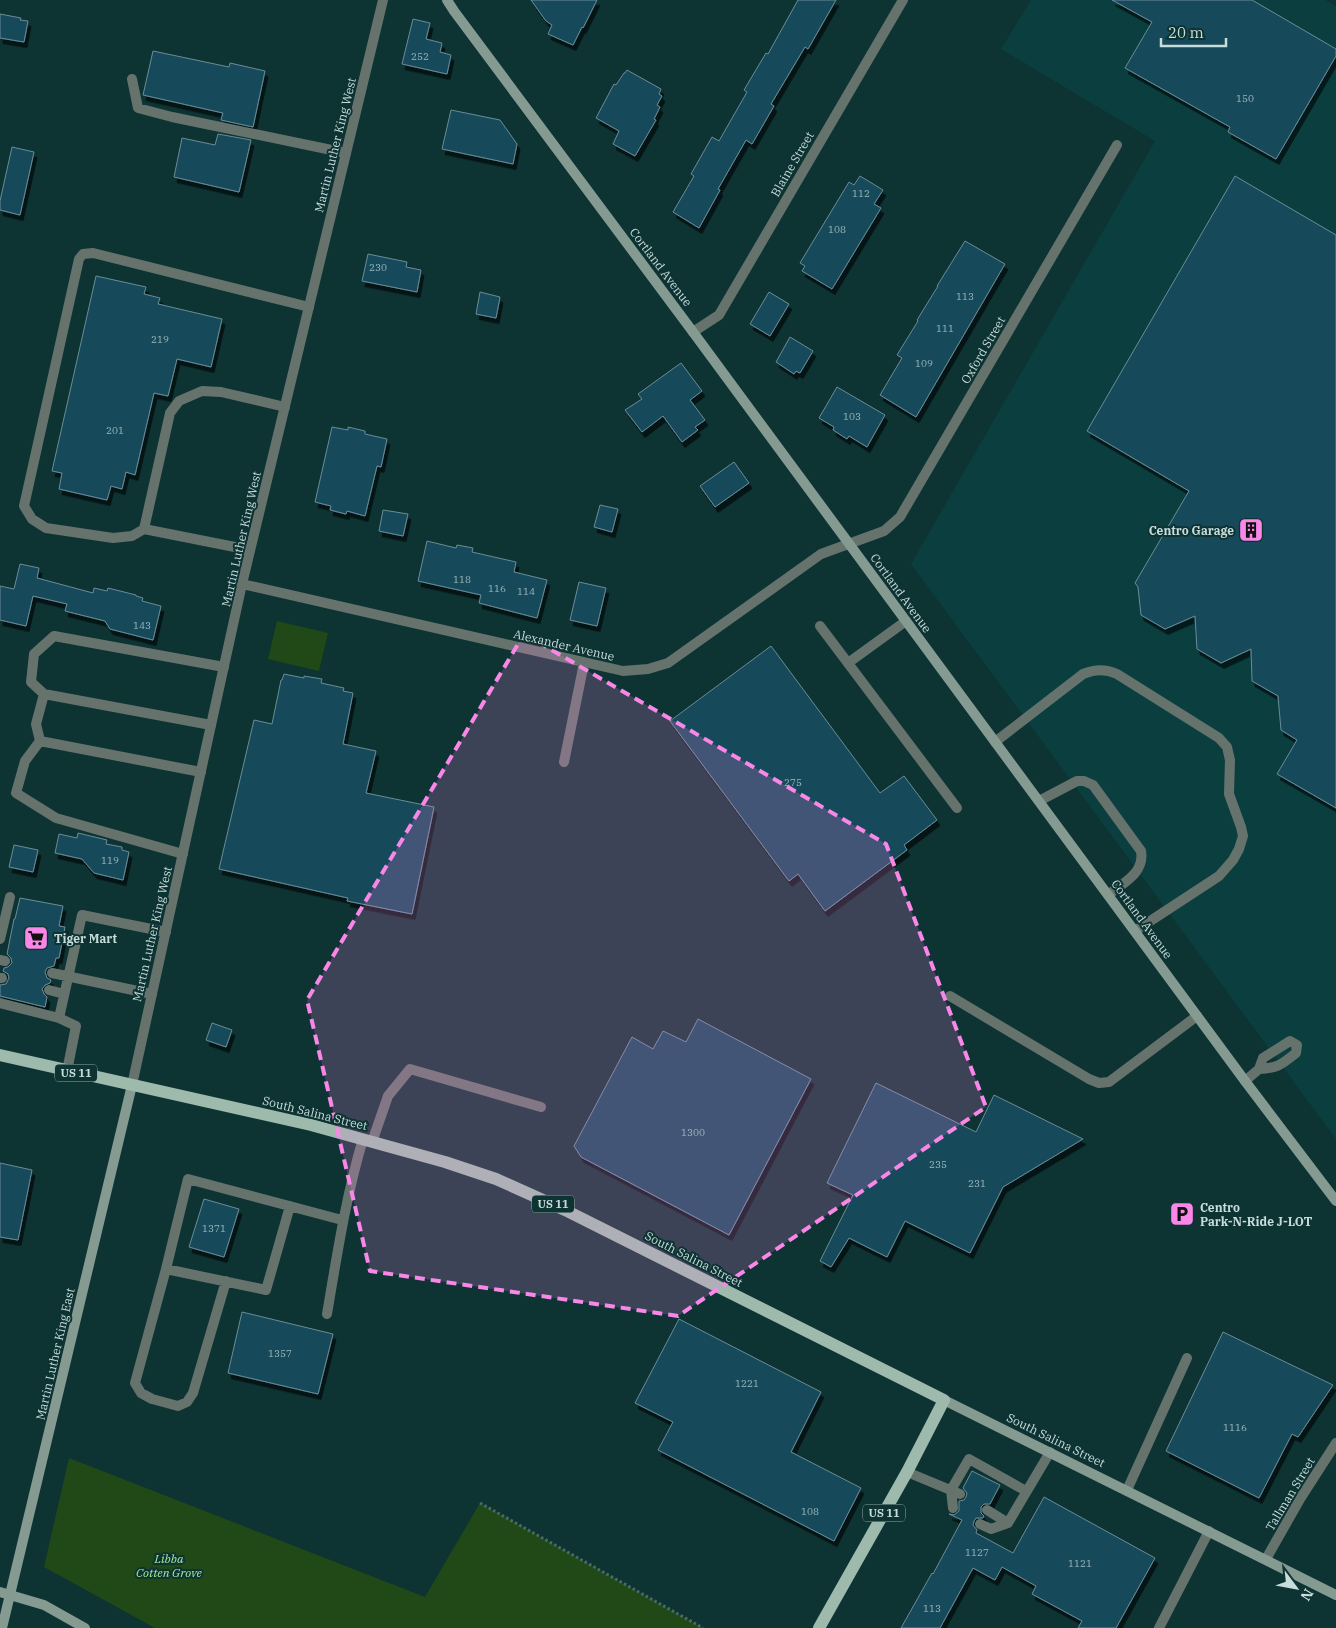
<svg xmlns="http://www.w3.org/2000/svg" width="1336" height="1628" font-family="'IBM Plex Serif',serif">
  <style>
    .built { fill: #0b3f3f }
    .green { fill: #214917 }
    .building { fill: #174a5a; stroke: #6a8c98; filter: url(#shadow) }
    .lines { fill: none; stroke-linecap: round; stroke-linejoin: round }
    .path { stroke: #4b6b6b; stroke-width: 3; stroke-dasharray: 2.5 2.5; stroke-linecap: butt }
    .lane { stroke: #66736d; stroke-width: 10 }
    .street { stroke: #66736d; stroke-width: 10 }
    .secondary { stroke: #859b92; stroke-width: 10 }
    .primary { stroke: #9dbaad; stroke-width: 12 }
    .marked { fill: #f987e8; fill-opacity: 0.2; stroke: #f987e8; stroke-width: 4; stroke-dasharray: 10 6; stroke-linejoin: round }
    .labels { text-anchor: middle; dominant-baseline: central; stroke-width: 4; stroke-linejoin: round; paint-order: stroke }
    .number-label { font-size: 10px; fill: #9cb8bb }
    .shield { fill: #0d3333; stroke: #90a9a9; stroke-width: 1 }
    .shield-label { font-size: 11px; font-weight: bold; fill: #c8dcdb }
    .street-label { font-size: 12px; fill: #c8dcdb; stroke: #0d3333 }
    .poi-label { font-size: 12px; font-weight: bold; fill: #c8dcdb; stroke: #0d3333; text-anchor: start }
    .park-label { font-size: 12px; font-style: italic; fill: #a7ea98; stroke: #0d3333 }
  </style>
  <defs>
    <filter id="shadow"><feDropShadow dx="3" dy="5.5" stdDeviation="0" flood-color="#0009"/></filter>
  </defs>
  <rect width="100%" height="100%" fill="#0d3333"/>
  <path class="built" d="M1031 0H1325L1336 6V1139L911 564 1155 141 1001 49Z"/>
  <path class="green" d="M277 621 328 633 319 671 268 659Z
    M69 1458 425 1597 480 1503 703 1628H155L44 1567Z"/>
  <path class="building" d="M531 0H597L583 28 582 27 573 45 548 34 552 25 546 21Z
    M798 0H836L808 49 805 47 771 104 774 106 752 144 746 140 718 189 720 190 699 228 673 212 694 176 691 174 712 137 719 141 747 92 744 90 766 53 768 54Z
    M1112 0H1252L1336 49V56L1276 159 1228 132 1230 127 1125 68 1152 22Z
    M0 14 21 18 20 20 28 21 24 42 0 38Z
    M413 19 430 23 426 39 442 43 440 52 451 55 447 74 402 64Z
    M153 51 229 67 230 63 265 71 253 127 221 120 223 113 143 95Z
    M627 70 661 89 659 94 662 96 657 105 660 107 654 119 656 120 635 156 613 144 619 131 596 118 614 84 616 85 624 73H625Z
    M451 110 500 120 517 144 513 164 442 149Z
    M218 134 251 140 239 192 174 177 182 138 215 145Z
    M12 147 34 152 20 215 0 210V201Z
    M860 176 883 190 874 204 881 208 832 289 802 271 805 266 800 263 849 182 854 185Z
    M1235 176 1336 235V808L1277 774 1297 740 1281 730 1278 696 1252 681 1251 649 1221 663 1197 649 1195 616 1165 629 1141 615 1138 587 1135 583 1189 491 1087 431Z
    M965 241 1005 264 916 417 880 395 902 358 897 355 918 321 917 320 938 286H937Z
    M368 254 407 262 406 267 421 270 417 292 362 281Z
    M96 276 146 287 144 294 160 298 158 304 222 319 211 367 177 359 168 396 154 393 135 475 126 472 122 489 111 486 107 500 59 489 62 473 52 471Z
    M480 292 500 297 496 318 476 314Z
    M769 292 789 304 770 336 750 324Z
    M790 337 813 351 800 373 796 371 794 374 776 362Z
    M681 363 702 391 690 400 705 420 695 427 698 430 682 442 663 416 642 432 625 410 642 399 638 394Z
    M837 387 885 415 867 447 849 436 847 439 833 430 834 427 819 418Z
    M332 427 348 430V427L365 431V434L387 439 381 467 377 466 365 516 347 511 346 514 330 510 331 506 315 502Z
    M734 462 749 483 715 507 700 486Z
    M600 505 618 509 612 532 594 527Z
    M383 510 408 514 403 536 379 531Z
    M427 541 456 548 457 545 473 548 472 552 516 562 514 572 547 580 537 618 479 603 481 595 418 581Z
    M20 564 39 568 37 578 93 593 94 588 107 591 108 588 136 595V596L143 598 142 601 161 606 153 640 110 629 105 621 65 611 67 604 33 596 26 626 0 620V586L14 589Z
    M579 582 606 588 597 626 570 620Z
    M771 646 880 793 904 776 937 820 904 845 907 850 825 911 798 874 789 881 670 721Z
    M284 674 304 678V676L322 679 321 683 344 688 343 691 353 693 343 744 376 751 366 793 434 807 412 914 347 901 348 898 219 869 254 720 272 724 281 680H282Z
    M78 833 107 840 106 844 122 847V850L129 852 123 880 94 873 82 859 55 853 59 834 77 838Z
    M14 845 38 850 33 872 9 867Z
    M20 898 63 906 59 926 65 927 59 958H56L54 966 47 968 45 972 47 978 51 980 50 983 45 985 42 989 44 994 47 997 45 1007 0 996V985L6 984 9 978 8 974 3 971 4 968 8 967 12 963 11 958 7 954 14 919H15Z
    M698 1019 811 1079 729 1235 581 1157 574 1146 632 1037 653 1049 663 1031 686 1042Z
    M212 1023 232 1030 226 1047 206 1040Z
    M876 1083 976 1132 994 1095 1083 1139 1003 1187 970 1253 905 1221 887 1257 849 1238 831 1267 820 1261 853 1195 827 1183Z
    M0 1163 32 1170 18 1240 0 1237Z
    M204 1199 239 1209 224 1257 189 1247Z
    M242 1312 333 1334 318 1394 228 1373Z
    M679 1319 821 1392 791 1452 861 1488 834 1541 658 1450 673 1422 635 1403Z
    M1223 1332 1333 1385 1298 1437 1292 1434 1259 1498 1166 1451Z
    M972 1471 1000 1485 990 1504H984L981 1507V1513L984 1516 983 1518H976L974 1521 973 1525 977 1530 976 1533 1013 1553 1044 1497 1155 1558 1116 1628H1078L1082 1621 1032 1594 1036 1586 1002 1567 995 1580 973 1568 940 1628H901L932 1573 933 1574 962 1520 949 1514 954 1515 959 1511V1501L964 1500 966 1497 967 1493 963 1488Z"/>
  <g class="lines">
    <path class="path" d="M480 1503 703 1628"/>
    <path class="lane" d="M132 79 138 108 172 117 346 153
      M285 407 221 392 202 391 179 401 170 413 144 529 132 536 113 538 46 528 32 519 24 506 79 259 83 254 93 253 309 307
      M144 529 250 550
      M820 626 957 808
      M848 663 906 621
      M44 694 36 724 40 741 201 772
      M211 725 44 694 31 682 34 654 54 636 224 667
      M40 741 25 761 16 793 56 818 183 854
      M995 742 1083 674C1096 669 1105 669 1117 674L1219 738 1227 747 1230 760 1229 794 1241 827 1243 836 1239 849 1233 860 1219 876 1135 931
      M1039 801 1077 781H1084L1093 785 1141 851C1145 873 1123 883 1108 895
      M0 939 10 897
      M0 960 5 961
      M52 973 152 994
      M0 978H2
      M49 990 64 994
      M950 996 1089 1079 1099 1083 1109 1082 1197 1016
      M0 1003 59 1018 82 915 166 932
      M59 1018 76 1026 67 1071
      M1245 1081 1259 1069 1263 1058 1290 1041 1297 1045 1296 1053C1281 1065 1278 1068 1259 1069
      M372 1142 388 1096 410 1069 541 1107
      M290 1206 266 1290 166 1269 188 1179 342 1220
      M166 1269 135 1383 141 1393 152 1399 178 1406 187 1402 193 1393 226 1281
      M327 1314C337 1255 346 1196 363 1139
      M907 1472 960 1494
      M1127 1490 1187 1358
      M953 1508 951 1490 969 1459 1026 1491
      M987 1510 1008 1523 1050 1452
      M980 1524 991 1529 1008 1523
      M1159 1628 1209 1531"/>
    <path class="street" d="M693 332 719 315 903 0
      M242 584 623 671 648 669 668 663 821 554 884 531 900 517 1117 145
      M564 762 584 663
      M132 1085 242 584 383 0
      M1266 1559 1300 1499 1336 1443"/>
    <path class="secondary" d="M447 0 454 11 693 332 1245 1081 1336 1201
      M944 1400 1336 1595
      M0 1592 44 1605 85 1628
      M2 1628 132 1085"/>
    <path class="primary" d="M0 1055 311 1125 445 1162 496 1179 565 1210 944 1400 907 1472 819 1628"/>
  </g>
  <path class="marked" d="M524 634 886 844 986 1107 678 1316 370 1271 307 1000Z"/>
  <defs>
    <symbol id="building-square" viewBox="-11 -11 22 22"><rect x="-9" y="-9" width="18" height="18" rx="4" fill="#f987e8" stroke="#0d3333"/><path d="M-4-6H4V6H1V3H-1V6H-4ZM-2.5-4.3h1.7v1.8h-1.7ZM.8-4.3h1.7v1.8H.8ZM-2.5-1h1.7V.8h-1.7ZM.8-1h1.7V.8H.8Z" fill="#111"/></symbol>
    <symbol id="supermarket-square" viewBox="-11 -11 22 22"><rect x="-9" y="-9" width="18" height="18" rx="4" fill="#f987e8" stroke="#0d3333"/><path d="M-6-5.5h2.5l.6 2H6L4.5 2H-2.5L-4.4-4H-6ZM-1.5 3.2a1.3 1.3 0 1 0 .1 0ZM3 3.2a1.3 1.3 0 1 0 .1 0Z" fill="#111"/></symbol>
    <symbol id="parking-square" viewBox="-11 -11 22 22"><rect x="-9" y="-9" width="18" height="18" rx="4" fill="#f987e8" stroke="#0d3333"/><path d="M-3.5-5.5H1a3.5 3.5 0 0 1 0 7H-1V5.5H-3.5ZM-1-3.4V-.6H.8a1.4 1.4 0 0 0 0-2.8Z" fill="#111"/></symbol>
  </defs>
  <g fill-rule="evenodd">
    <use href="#building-square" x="1237" y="516" width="28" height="28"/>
    <use href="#supermarket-square" x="22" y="924" width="28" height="28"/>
    <use href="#parking-square" x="1168" y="1200" width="28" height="28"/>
  </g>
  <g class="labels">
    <g class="number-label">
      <text x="420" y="56">252</text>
      <text x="1245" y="98">150</text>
      <text x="861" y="193">112</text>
      <text x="837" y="229">108</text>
      <text x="378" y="267">230</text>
      <text x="965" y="296">113</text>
      <text x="945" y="328">111</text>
      <text x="160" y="339">219</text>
      <text x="924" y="363">109</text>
      <text x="852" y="416">103</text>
      <text x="115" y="430">201</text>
      <text x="462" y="579">118</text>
      <text x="497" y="588">116</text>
      <text x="526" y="591">114</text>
      <text x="142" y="625">143</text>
      <text x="793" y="782">275</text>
      <text x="110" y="860">119</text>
      <text x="693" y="1132">1300</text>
      <text x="938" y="1164">235</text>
      <text x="977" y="1183">231</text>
      <text x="214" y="1228">1371</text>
      <text x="280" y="1353">1357</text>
      <text x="747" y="1383">1221</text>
      <text x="1235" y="1427">1116</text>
      <text x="810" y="1511">108</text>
      <text x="977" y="1552">1127</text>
      <text x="1080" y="1563">1121</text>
      <text x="932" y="1608">113</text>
    </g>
    <g class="shield">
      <rect x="55" y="1064.5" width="42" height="17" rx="4"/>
      <rect x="532" y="1195.5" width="42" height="17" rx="4"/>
      <rect x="863" y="1504.5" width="42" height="17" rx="4"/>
    </g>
    <g class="shield-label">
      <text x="76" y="1073">US 11</text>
      <text x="553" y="1204">US 11</text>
      <text x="884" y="1513">US 11</text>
    </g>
    <g class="street-label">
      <text transform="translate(335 145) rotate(-76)">Martin Luther King West</text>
      <text transform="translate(792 164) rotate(-60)">Blaine Street</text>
      <text transform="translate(661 267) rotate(53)">Cortland Avenue</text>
      <text transform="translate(983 350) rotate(-60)">Oxford Street</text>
      <text transform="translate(241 539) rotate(-77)">Martin Luther King West</text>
      <text transform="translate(901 593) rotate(54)">Cortland Avenue</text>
      <text transform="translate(564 645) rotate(13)">Alexander Avenue</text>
      <text transform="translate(1142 919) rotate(54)">Cortland Avenue</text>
      <text transform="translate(152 934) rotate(-77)">Martin Luther King West</text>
      <text transform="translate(315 1113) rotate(14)">South Salina Street</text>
      <text transform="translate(694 1259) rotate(27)">South Salina Street</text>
      <text transform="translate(55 1354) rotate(-77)">Martin Luther King East</text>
      <text transform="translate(1056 1440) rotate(26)">South Salina Street</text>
      <text transform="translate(1290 1494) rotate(-59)">Tallman Street</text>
    </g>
    <g class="poi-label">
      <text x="1234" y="530" text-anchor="end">Centro Garage</text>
      <text x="54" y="938">Tiger Mart</text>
      <text x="1200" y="1207">Centro<tspan x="1200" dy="14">Park-N-Ride J-LOT</tspan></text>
    </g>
    <g class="park-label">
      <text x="169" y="1558">Libba<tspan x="169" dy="14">Cotten Grove</tspan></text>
    </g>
  </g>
  <g transform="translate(1296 1588) rotate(122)" stroke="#0d3333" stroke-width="4" paint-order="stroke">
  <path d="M0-4L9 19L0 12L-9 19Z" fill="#c8dcdb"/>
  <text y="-8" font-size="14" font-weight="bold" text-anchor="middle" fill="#c8dcdb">N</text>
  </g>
  <path d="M1161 38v8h65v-8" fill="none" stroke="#c8dcdb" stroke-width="2.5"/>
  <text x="1168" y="38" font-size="15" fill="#c8dcdb" stroke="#0d3333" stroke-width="4" paint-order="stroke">20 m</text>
</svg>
